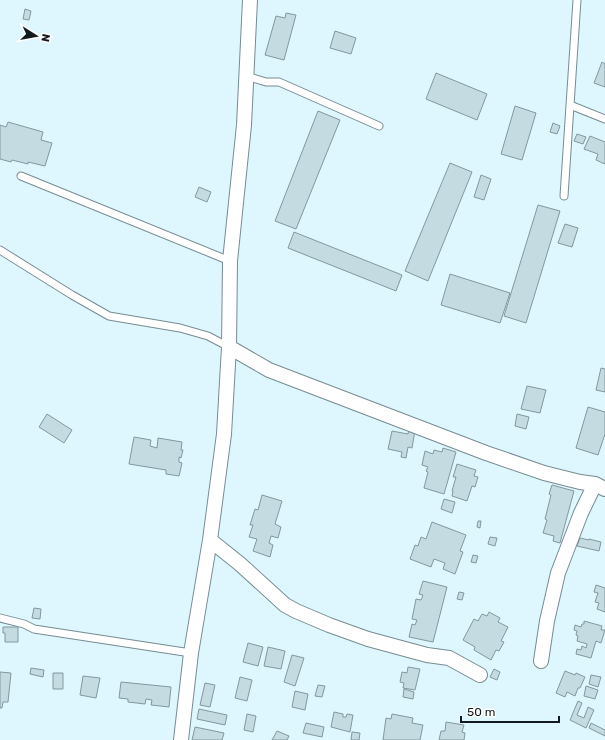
<svg xmlns="http://www.w3.org/2000/svg" width="605" height="740" font-family="Rubik,sans-serif">
  <style>
    .building { fill: #c3dbe1; stroke: #81989e }
    .lines { fill: none; stroke-linecap: round; stroke-linejoin: round }
    .service-casing { stroke: #768c93; stroke-width: 9 }
    .minor-casing { stroke: #768c93; stroke-width: 16 }
    .service { stroke: #fff; stroke-width: 7 }
    .minor { stroke: #fff; stroke-width: 14 }
  </style>
  <rect width="100%" height="100%" fill="#def6fd"/>
  <path class="building" d="M25 9 31 11 29 20 23 19Z
    M286 13 296 15 284 60 265 55 276 16 285 18Z
    M335 31 356 38 351 54 330 48Z
    M602 62 605 64V87L594 83Z
    M436 73 487 94 477 120 426 99Z
    M515 106 536 113 522 160 501 154Z
    M318 111 340 120 296 229 275 221Z
    M8 122 43 132 41 140 52 143 45 166 28 162V164L12 160 11 162 0 159V125L6 127Z
    M553 123 560 126 557 134 550 132Z
    M577 134 586 137 583 144 574 141Z
    M590 136 605 142V164L596 160 598 154 584 149Z
    M450 163 472 172 428 281 405 271Z
    M481 175 491 179 484 200 474 197Z
    M199 187 211 192 207 202 195 197Z
    M538 205 560 211 526 323 504 316Z
    M565 224 578 228 572 247 558 243Z
    M294 232 402 275 396 291 288 248Z
    M450 274 510 293 500 323 441 305Z
    M601 368 605 369V392L596 390Z
    M527 386 546 390 540 413 521 409Z
    M588 407 605 412V434L598 455 576 448Z
    M47 414 72 430 64 443 39 427Z
    M517 414 529 417 526 429 515 426Z
    M409 429 415 430 412 448 408 447 406 458 401 457 402 452 388 449 392 431 408 434Z
    M134 437 151 440 150 446 157 448 158 438 182 442 181 450H183L181 458 179 457V462L182 463 179 476 166 474V470L129 464Z
    M443 448 456 452 444 494 424 488 428 472 426 471 428 467 422 465 425 451 433 454 434 450 442 452Z
    M457 464 476 470 474 476 478 477 475 487 472 486 467 501 452 496 453 491H452L456 477H453Z
    M552 485 574 491 560 543 553 541 554 536 543 533 547 520 545 519 551 495 549 494Z
    M262 495 282 501 275 524 281 527 278 538 271 536 269 543 273 545 270 557 253 551 257 539 249 537 253 525H250L255 509 258 510Z
    M444 499 455 502 452 513 441 509Z
    M478 521H481L480 528 477 527Z
    M432 522 466 535 460 551 463 552 455 574 443 569 445 563 434 559 431 567 410 559 415 545 418 546 421 537 426 539Z
    M490 537 497 538 495 546 488 544Z
    M580 538 589 540V539L601 542 599 551 577 546Z
    M473 555 478 556 476 563 471 562Z
    M423 581 447 587 433 642 409 637 412 624 415 625 417 620 412 619 416 599 421 600 423 595 419 594Z
    M596 585 605 588V612L597 609 599 603 595 602 598 593 594 592Z
    M459 592 464 593 462 600 457 599Z
    M34 608 41 609 40 619 32 618Z
    M489 612 500 618 498 622 508 627 501 641 504 642 499 651 496 650 491 660 474 650 475 647 463 640 474 619 478 621 482 614 487 616Z
    M584 621 602 626 601 630H605L601 643 596 641 591 658 576 654 577 649 581 650 582 646 586 648 587 644 577 641 578 636 576 635 577 631 574 630 575 625 581 627 582 624H584Z
    M3 627H18V642H5V633H3Z
    M248 643 263 647 258 666 243 662Z
    M268 647 285 651 281 669 264 666Z
    M292 655 304 658 295 686 284 682Z
    M408 667 420 669 415 690 403 688 404 683 400 682 402 672 407 673Z
    M31 668 44 670 43 677 30 674Z
    M494 669 500 672 497 680 490 677Z
    M565 671 575 675 576 673 585 677 580 688H578L575 696 567 692 565 697 556 693Z
    M0 672 11 673 8 702H3L2 708H0Z
    M53 673H63V689H53Z
    M591 675 601 677 598 687 589 684Z
    M83 676 100 678 96 698 80 695Z
    M240 677 252 680 247 701 235 698Z
    M121 682 171 687 169 707 151 705 152 700 146 699 145 704 128 702V699L119 698Z
    M205 683 215 685 210 707 200 705Z
    M318 685 325 686 322 697 315 696Z
    M586 686 598 690 595 699 584 696Z
    M404 689 414 692 413 699 403 697Z
    M295 691 308 694 305 710 292 707Z
    M578 701 582 703 577 715 584 718 588 707 594 710 586 728 570 720Z
    M199 709 227 715 225 725 197 719Z
    M334 712 343 714V717H346L347 714 353 715 350 732 331 727Z
    M247 714 256 716 253 732 244 730Z
    M392 714 413 718 412 723 423 725 420 740H383L386 718 391 719Z
    M446 722 464 725 462 732 465 733 464 740H439L441 731H445Z
    M306 723 324 727 322 737 303 733Z
    M591 723 605 730V736L589 728Z
    M195 727 224 733 222 740H192Z
    M277 731 289 736 287 740H272Z
    M352 732 360 733 359 740H351Z"/>
  <g class="lines">
    <defs>
      <path id="service" d="M246 76 266 82H279L379 126
        M570 105 605 119
        M21 176 230 261
        M564 196 577 0
        M0 250 72 295 109 316 180 328 208 336 229 347
        M0 618 24 624 34 629 191 653"/>
      <path id="minor" d="M229 347 269 370 486 453 544 473 580 482 595 484 605 489
        M210 540 240 564 285 605 296 611 329 625 368 639 427 655 449 658 480 675
        M541 661 547 621 558 573 581 513 595 484
        M181 740 191 653 210 540 224 434 229 347 230 261 244 125 250 0"/>
    </defs>
    <use href="#service" class="service-casing"/>
    <use href="#minor" class="minor-casing"/>
    <use href="#service" class="service"/>
    <use href="#minor" class="minor"/>
  </g>
  <g transform="translate(36 36) rotate(101)" stroke="#fefefe" stroke-width="3" paint-order="stroke">
  <path d="M0-3L7 15L0 10L-7 15Z" fill="#10191b"/>
  <text y="-6" font-size="11" font-weight="bold" text-anchor="middle" fill="#10191b">N</text>
  </g>
  <path d="M461 716v6h98v-6" fill="none" stroke="#10191b" stroke-width="2"/>
  <text x="467" y="716" font-size="12" fill="#10191b" stroke="#fefefe" stroke-width="3" paint-order="stroke">50 m</text>
</svg>
